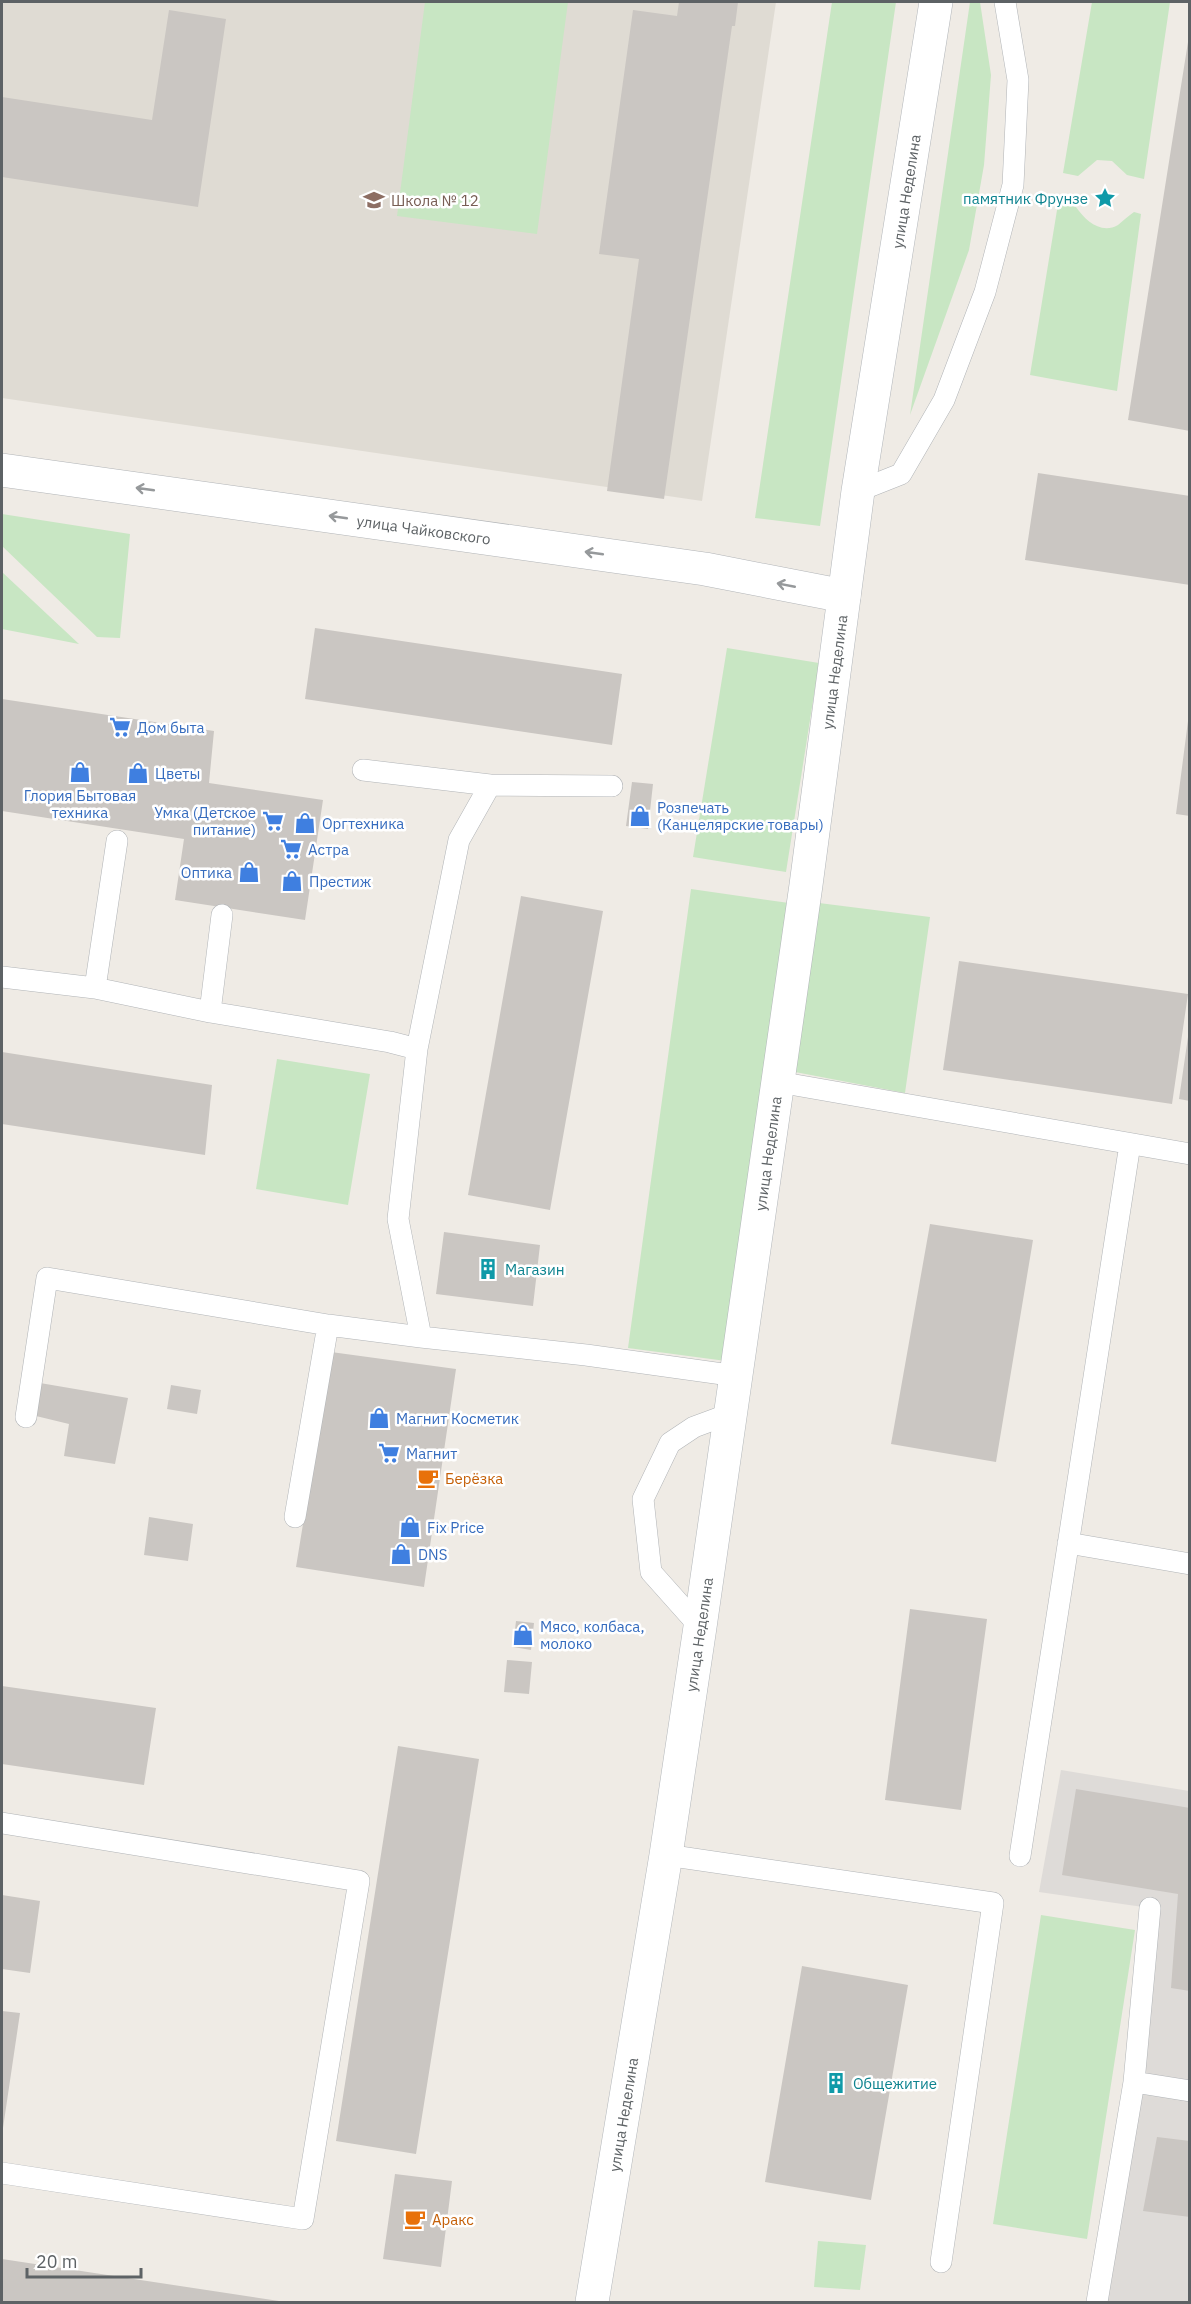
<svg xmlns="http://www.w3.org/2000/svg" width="1191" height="2304" font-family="'IBM Plex Sans',sans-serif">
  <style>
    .industrial { fill: #dedbd8 }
    .education { fill: #dfdbd3 }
    .green { fill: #c8e6c3 }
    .building { fill: #cac6c2 }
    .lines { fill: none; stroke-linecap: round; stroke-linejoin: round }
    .lane-casing { stroke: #b1b4b7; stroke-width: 22 }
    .street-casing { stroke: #b1b4b7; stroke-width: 34 }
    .secondary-casing { stroke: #b2b6ba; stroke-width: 34 }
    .lane { stroke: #fff; stroke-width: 21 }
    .street { stroke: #fff; stroke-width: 33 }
    .secondary { stroke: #fff; stroke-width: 33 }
    .oneway { stroke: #96999b }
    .labels { text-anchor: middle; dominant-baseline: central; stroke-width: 5; stroke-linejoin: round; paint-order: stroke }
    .street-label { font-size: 15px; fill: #5d6265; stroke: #fff }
    .culture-label { font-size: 15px; fill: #0d838f; stroke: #fff; text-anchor: start }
    .education-label { font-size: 15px; fill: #785e54; stroke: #fff; text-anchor: start }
    .shop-label { font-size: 15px; fill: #366cbe; stroke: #fff; text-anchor: start }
    .food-label { font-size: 15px; fill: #c56008; stroke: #fff; text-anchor: start }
  </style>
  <rect width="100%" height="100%" fill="#efebe5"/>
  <path class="industrial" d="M1061 1770 1189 1791V2302H1091L1150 1908 1039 1892Z"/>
  <path class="education" d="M2 2H776L702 501 2 398Z"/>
  <path class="green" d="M425 2H568L537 234 397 216Z
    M832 2H896L820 526 755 518Z
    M970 2H980L991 75 984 165 969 250 910 415Z
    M1092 2H1170L1144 179 1127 175 1112 161 1097 160 1078 176 1063 173Z
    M1058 204 1076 207C1085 220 1101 235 1118 225 1123 221 1128 216 1134 212L1141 214 1117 391 1030 375Z
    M2 514 130 534 120 638 97 637 2 546Z
    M2 572 79 644 2 629Z
    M727 648 819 663 786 872 693 857Z
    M691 889 789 903 726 1361 628 1348Z
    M819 903 930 917 905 1093 795 1072Z
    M277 1059 370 1074 348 1205 256 1189Z
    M1041 1915 1135 1930 1087 2239 993 2224Z
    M818 2241 866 2245 860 2290 814 2287Z"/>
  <path class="building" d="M679 2H738L735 26H732L664 499 607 491 639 259 599 254 633 10 677 16Z
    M169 10 226 19 198 207 2 177V97L152 120Z
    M1188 42H1190V431L1128 420Z
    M1038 473 1190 496V585L1025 560Z
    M315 628 622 674 612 745 305 699Z
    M2 699 214 731 209 783 323 800 305 920 175 900 184 839 2 811Z
    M1188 721H1190V816L1176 814Z
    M632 782 653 784 648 829 626 826Z
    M521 896 603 911 550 1210 468 1195Z
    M959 961 1188 994 1172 1104 943 1070Z
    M1188 1037H1190V1101L1179 1099Z
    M2 1052 212 1085 205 1155 2 1124Z
    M930 1224 1033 1240 996 1462 891 1444Z
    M444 1232 540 1245 533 1306 436 1294Z
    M331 1352 456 1369 424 1587 296 1567Z
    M40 1383 128 1398 115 1464 64 1456 69 1424 36 1416Z
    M171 1385 201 1390 197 1414 167 1409Z
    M149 1517 193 1524 188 1561 144 1555Z
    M910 1609 987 1619 961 1810 885 1800Z
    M516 1621 534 1623 531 1650 513 1647Z
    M507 1660 532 1662 529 1694 504 1692Z
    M2 1686 156 1708 144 1785 2 1764Z
    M398 1746 479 1759 416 2154 336 2141Z
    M1076 1789 1190 1808V1991L1171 1988 1178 1894 1062 1875Z
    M2 1895 40 1901 30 1973 2 1969Z
    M802 1966 908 1985 871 2200 765 2182Z
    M2 2011 20 2013 3 2128H2Z
    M1157 2137 1190 2141V2217L1143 2211Z
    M395 2174 452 2181 441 2267 383 2259Z
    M2 2259 279 2301V2302H2Z"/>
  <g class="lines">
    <defs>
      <path id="lane" d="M858 491 901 474 944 400 985 292 1013 185 1018 80 1005 2
        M363 770 490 785 459 840 417 1049
        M490 785 612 786
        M2 977 95 988 210 1012 390 1042 417 1049 398 1219 421 1337
        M95 988 117 841
        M210 1012 222 915
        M778 1082 1190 1154
        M26 1417 47 1278 328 1325 421 1337 586 1355 737 1376
        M295 1517 328 1325
        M1068 1543 1190 1564
        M700 1627 651 1572 643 1499 670 1443 694 1427 732 1413
        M2 1823 359 1881 303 2219 2 2173
        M666 1855 993 1903 941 2262
        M1020 1856 1130 1144
        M1134 2082 1190 2091
        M1097 2302 1134 2082 1150 1908"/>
      <g id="street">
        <path id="s1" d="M2 470 705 569 844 596"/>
      </g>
      <g id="secondary">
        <path id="s2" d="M592 2302 666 1855 700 1627 806 885 858 491 936 2"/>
      </g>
    </defs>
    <use href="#lane" class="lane-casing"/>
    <use href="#street" class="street-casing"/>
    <use href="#secondary" class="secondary-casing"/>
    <use href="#lane" class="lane"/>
    <use href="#street" class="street"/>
    <use href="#secondary" class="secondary"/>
  </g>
  <defs><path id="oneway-shaft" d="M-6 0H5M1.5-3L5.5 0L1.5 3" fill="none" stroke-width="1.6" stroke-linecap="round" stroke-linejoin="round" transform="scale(1.5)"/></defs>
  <g class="oneway">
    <use href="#oneway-shaft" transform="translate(145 489) rotate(-172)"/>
    <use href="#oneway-shaft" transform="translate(338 517) rotate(-172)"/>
    <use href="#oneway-shaft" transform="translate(594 553) rotate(-172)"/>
    <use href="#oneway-shaft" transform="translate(786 585) rotate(-169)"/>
  </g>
  <defs>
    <symbol id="sight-bare" viewBox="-9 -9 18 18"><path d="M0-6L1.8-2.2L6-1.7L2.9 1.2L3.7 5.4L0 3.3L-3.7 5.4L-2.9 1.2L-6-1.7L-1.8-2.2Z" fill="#0f9aa8" stroke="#fff" stroke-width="2.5" paint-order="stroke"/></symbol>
    <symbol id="school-bare" viewBox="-9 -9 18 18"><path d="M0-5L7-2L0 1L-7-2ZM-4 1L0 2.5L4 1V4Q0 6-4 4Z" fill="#8d6e63" stroke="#fff" stroke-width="2.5" paint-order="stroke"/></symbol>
    <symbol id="supermarket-bare" viewBox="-9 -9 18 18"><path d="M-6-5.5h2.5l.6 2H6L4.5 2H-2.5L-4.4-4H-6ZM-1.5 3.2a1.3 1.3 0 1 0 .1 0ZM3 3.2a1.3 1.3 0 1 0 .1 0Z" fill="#3f7fe0" stroke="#fff" stroke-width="2.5" paint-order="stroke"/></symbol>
    <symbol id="shop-bare" viewBox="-9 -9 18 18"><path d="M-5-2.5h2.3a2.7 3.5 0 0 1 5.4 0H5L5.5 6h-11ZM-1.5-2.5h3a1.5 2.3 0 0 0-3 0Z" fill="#3f7fe0" stroke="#fff" stroke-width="2.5" paint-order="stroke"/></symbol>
    <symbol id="building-bare" viewBox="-9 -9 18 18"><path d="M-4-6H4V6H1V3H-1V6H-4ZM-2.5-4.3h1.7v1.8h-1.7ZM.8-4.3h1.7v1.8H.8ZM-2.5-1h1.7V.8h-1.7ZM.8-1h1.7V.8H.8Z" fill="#0f9aa8" stroke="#fff" stroke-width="2.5" paint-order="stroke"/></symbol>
    <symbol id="cafe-bare" viewBox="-9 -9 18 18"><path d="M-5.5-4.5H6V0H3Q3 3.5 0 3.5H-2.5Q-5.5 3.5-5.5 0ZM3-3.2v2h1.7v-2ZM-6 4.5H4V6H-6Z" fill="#e8710a" stroke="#fff" stroke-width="2.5" paint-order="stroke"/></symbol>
  </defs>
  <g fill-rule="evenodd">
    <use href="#sight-bare" x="1090" y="183" width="30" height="30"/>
    <use href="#school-bare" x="359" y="185" width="30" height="30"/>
    <use href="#supermarket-bare" x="105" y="712" width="30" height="30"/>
    <use href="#shop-bare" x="65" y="757" width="30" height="30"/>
    <use href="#shop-bare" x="123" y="758" width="30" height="30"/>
    <use href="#shop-bare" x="625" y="801" width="30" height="30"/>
    <use href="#supermarket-bare" x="258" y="806" width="30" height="30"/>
    <use href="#shop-bare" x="290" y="808" width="30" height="30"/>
    <use href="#supermarket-bare" x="276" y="834" width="30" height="30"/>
    <use href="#shop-bare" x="234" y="857" width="30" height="30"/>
    <use href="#shop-bare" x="277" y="866" width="30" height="30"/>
    <use href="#building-bare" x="473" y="1254" width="30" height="30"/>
    <use href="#shop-bare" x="364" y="1403" width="30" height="30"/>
    <use href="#supermarket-bare" x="374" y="1438" width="30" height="30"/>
    <use href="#cafe-bare" x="413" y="1463" width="30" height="30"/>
    <use href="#shop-bare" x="395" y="1512" width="30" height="30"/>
    <use href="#shop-bare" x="386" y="1539" width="30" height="30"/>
    <use href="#shop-bare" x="508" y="1620" width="30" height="30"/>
    <use href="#building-bare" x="821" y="2068" width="30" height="30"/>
    <use href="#cafe-bare" x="400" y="2204" width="30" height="30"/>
  </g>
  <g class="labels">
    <g class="street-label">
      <text stroke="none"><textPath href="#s2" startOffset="2134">улица Неделина</textPath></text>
      <text stroke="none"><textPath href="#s1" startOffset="426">улица Чайковского</textPath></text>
      <text stroke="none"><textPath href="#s2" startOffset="1648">улица Неделина</textPath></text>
      <text stroke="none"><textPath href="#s2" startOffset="1162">улица Неделина</textPath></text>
      <text stroke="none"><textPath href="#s2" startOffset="676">улица Неделина</textPath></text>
      <text stroke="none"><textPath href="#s2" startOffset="190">улица Неделина</textPath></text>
    </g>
    <g class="culture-label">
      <text x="1088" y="198" text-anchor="end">памятник Фрунзе</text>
      <text x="505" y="1269">Магазин</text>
      <text x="853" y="2083">Общежитие</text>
    </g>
    <g class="education-label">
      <text x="391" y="200">Школа № 12</text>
    </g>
    <g class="shop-label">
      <text x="137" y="727">Дом быта</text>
      <text x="155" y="773">Цветы</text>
      <text x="80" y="795" text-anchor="middle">Глория Бытовая<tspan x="80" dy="17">техника</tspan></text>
      <text x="657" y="807">Розпечать<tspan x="657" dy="17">(Канцелярские товары)</tspan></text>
      <text x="256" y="812" text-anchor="end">Умка (Детское<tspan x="256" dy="17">питание)</tspan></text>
      <text x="322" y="823">Оргтехника</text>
      <text x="308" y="849">Астра</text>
      <text x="232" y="872" text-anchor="end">Оптика</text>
      <text x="309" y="881">Престиж</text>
      <text x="396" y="1418">Магнит Косметик</text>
      <text x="406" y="1453">Магнит</text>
      <text x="427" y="1527">Fix Price</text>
      <text x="418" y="1554">DNS</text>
      <text x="540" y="1626">Мясо, колбаса,<tspan x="540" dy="17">молоко</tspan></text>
    </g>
    <g class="food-label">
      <text x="445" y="1478">Берёзка</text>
      <text x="432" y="2219">Аракс</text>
    </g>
  </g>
  <rect width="1191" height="2304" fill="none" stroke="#5d6265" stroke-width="6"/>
  <path d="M27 2268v9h114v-9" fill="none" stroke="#5d6265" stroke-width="3"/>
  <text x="36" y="2268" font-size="18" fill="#5d6265" stroke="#ffffff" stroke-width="4.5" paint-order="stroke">20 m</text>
</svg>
